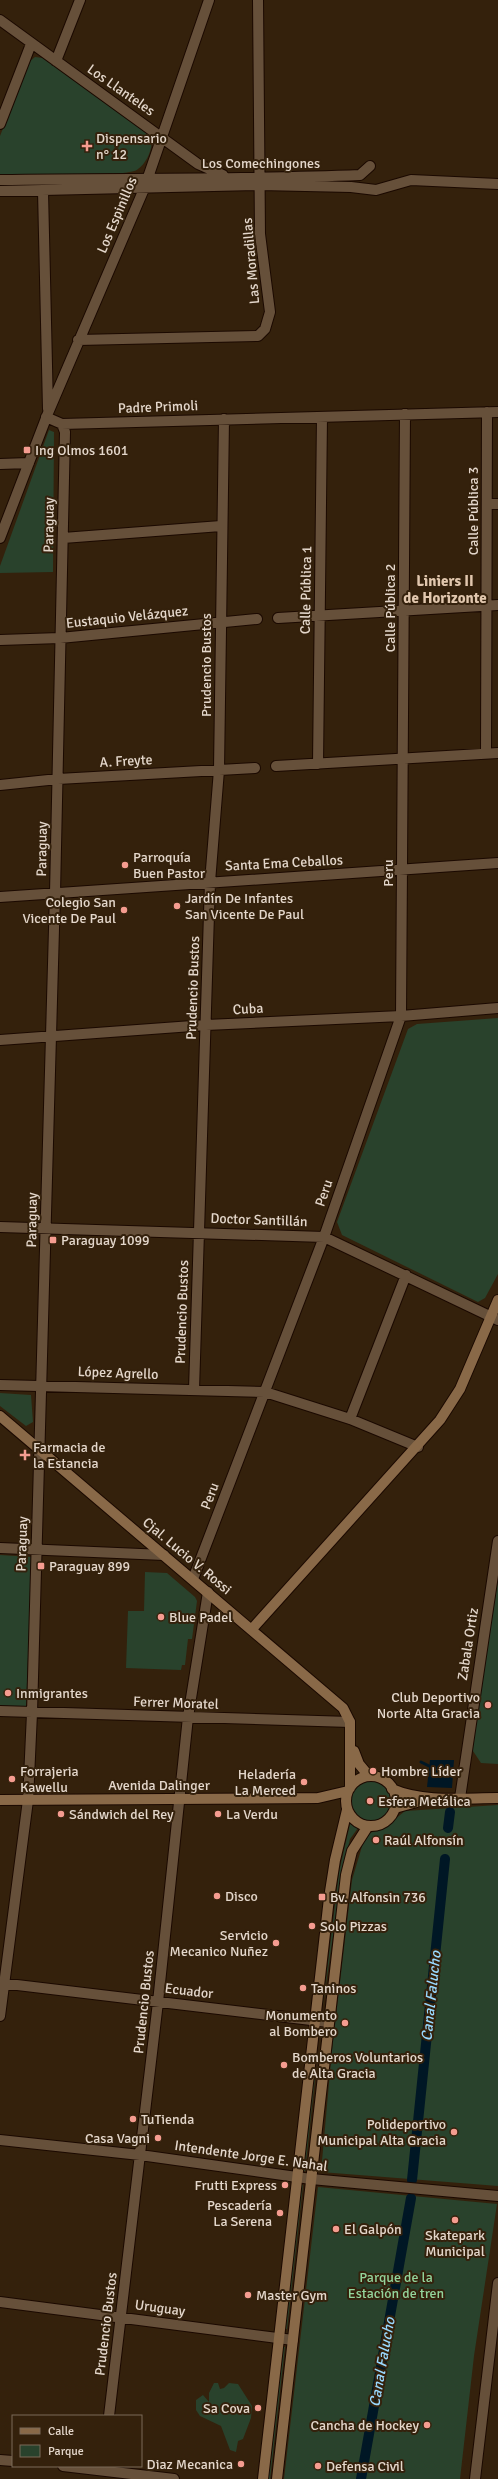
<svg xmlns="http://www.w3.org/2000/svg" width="498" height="2479" font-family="Signika,sans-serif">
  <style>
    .green { fill: #29422c }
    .water { fill: #001725 }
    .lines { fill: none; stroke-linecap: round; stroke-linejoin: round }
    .stream { stroke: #001725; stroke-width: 3 }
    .canal { stroke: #001725; stroke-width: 10 }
    .street-casing { stroke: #1b0900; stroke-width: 12 }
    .secondary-casing { stroke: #1b0900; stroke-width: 12 }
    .street { stroke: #66503a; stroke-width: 10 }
    .secondary { stroke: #896948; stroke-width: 10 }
    .poi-dot { fill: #f59c90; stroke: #34210c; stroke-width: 1.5 }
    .labels { text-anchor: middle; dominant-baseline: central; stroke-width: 4; stroke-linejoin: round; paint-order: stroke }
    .street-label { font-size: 14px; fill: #e4d7cb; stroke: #34210c }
    .poi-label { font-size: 14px; fill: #e4d7cb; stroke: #34210c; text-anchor: start }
    .park-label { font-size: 14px; fill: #93d49b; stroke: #34210c }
    .neighbourhood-label { font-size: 15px; font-weight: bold; fill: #e1c7ae; stroke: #34210c }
    .water-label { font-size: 15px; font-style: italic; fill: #99d9ff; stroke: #34210c }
  </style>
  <rect width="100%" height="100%" fill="#34210c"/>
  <path class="green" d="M35 57 43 58 149 135C156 144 147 163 138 169 135 172 128 172 123 173L0 176V136L29 62Z
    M49 430 54 432 53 572 0 573V566Z
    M498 1018V1274L485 1298 478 1302 342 1235 337 1222 408 1029 417 1024Z
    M0 1393 31 1395 33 1422 26 1426 0 1406Z
    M0 1555 32 1557 26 1708 0 1707Z
    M145 1572 167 1573 195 1597 197 1601 192 1639H188L185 1665H182L181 1670 126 1668 128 1611H144Z
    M498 1580V1764L481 1763 471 1748Z
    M348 1801a22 22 0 1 1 44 0a22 22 0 1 1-44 0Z
    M498 1805V2186L321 2172 332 2050 352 1880 363 1843 370 1833 384 1828 405 1811Z
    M350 1824 358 1828 350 1839 342 1873 322 2012 339 1872Z
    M313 2079H315L305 2171H303Z
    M302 2185H303L287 2329H285Z
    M318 2187 497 2204 474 2356 460 2479H284Z
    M283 2347H285L270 2479H268Z
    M214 2383H218L220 2389 224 2388 229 2383 238 2384 252 2406 251 2418 243 2439 238 2441 236 2452 230 2450 221 2426 200 2416 196 2410V2400L203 2395 209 2402V2393Z"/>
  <path class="water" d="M430 1760H454L452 1788 427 1787Z"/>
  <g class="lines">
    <path class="stream" d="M421 1762 433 1768"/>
    <path class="canal" d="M448 1828 450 1812
      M412 2180 445 1859
      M361 2479 411 2198"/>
    <defs>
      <path id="street" d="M0 20 198 164 223 175
        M56 61 80 0
        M0 124 31 44
        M0 180C120 178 240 180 360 175L370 166
        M0 191 260 185 351 187 376 190 411 180 498 184
        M43 191 48 409
        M78 340 258 336 265 329 270 312 260 234 258 0
        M46 417 62 424 498 412
        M0 464 29 463
        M487 504H498
        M0 538 48 413 144 189 209 0
        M63 538 221 526
        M278 618 498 605
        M0 640 60 638 257 619
        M486 754 487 412
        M318 764 322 417
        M276 766 498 753
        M0 785 58 779 255 768
        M0 897 498 863
        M0 1040 206 1025 401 1016 498 1008
        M0 1227 324 1237 498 1320
        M0 1385 265 1392 350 1419 418 1447
        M194 1390 210 882 219 770 224 419
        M350 1419 406 1275
        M0 1548 164 1555
        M193 1579 324 1237 401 1016 405 414
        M0 1711 350 1722
        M460 1798 498 1541
        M0 1983 328 2022
        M0 2016 28 1800 32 1713 55 893 65 432 62 424
        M0 2140 140 2155 311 2179 498 2196
        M0 2302 293 2340
        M109 2416 158 2002 188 1717 208 1592
        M0 2460 13 2461
        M63 2466 174 2479
        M475 2479 498 2283"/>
      <path id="secondary" d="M0 1416 343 1708 350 1722V1788
        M252 1629 440 1420 460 1389 498 1300
        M354 1751 359 1764 369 1776
        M346 1801a25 25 0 1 1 50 0a25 25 0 1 1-50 0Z
        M392 1789C425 1803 463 1798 498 1798
        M0 1800 318 1798 348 1791
        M395 1808 424 1800
        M263 2479 329 1898 335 1860 347 1810
        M277 2479 346 1875 352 1851 368 1826"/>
    </defs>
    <use href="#street" class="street-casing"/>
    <use href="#secondary" class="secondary-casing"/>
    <use href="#street" class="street"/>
    <use href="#secondary" class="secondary"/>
  </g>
  <g class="poi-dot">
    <path d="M85 140h4v4h4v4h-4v4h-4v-4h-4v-4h4z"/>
    <rect x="23" y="446" width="8" height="8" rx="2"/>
    <circle cx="125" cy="865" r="4"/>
    <circle cx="177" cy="906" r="4"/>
    <circle cx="124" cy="910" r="4"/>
    <rect x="49" y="1236" width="8" height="8" rx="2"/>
    <path d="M23 1449h4v4h4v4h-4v4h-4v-4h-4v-4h4z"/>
    <rect x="37" y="1562" width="8" height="8" rx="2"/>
    <circle cx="161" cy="1617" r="4"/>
    <circle cx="8" cy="1693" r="4"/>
    <circle cx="488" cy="1705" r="4"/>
    <circle cx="373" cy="1771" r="4"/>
    <circle cx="12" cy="1779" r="4"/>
    <circle cx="304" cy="1782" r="4"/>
    <circle cx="370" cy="1801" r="4"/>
    <circle cx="61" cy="1814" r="4"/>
    <circle cx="218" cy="1814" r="4"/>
    <circle cx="376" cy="1840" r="4"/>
    <circle cx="217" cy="1896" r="4"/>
    <rect x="318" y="1893" width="8" height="8" rx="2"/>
    <circle cx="312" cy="1926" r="4"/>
    <circle cx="276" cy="1943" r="4"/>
    <circle cx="303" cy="1988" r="4"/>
    <circle cx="345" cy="2023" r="4"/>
    <circle cx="284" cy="2065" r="4"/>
    <circle cx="133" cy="2119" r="4"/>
    <circle cx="454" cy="2132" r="4"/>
    <circle cx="158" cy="2138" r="4"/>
    <circle cx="285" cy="2185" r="4"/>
    <circle cx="280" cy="2213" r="4"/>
    <circle cx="455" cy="2220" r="4"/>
    <circle cx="336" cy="2229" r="4"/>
    <circle cx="248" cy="2295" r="4"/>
    <circle cx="258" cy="2408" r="4"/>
    <circle cx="427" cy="2425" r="4"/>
    <circle cx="241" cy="2464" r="4"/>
    <circle cx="318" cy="2466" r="4"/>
  </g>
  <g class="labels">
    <g class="street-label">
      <text transform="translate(121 90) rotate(35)">Los Llanteles</text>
      <text x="261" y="163">Los Comechingones</text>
      <text transform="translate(117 215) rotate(-67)">Los Espinillos</text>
      <text transform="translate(251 261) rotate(-95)">Las Moradillas</text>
      <text transform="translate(158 407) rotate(-2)">Padre Primoli</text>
      <text transform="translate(473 511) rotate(-90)">Calle Pública 3</text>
      <text transform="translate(49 525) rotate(-89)">Paraguay</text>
      <text transform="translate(306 590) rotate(-89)">Calle Pública 1</text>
      <text transform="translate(390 608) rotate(-90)">Calle Pública 2</text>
      <text transform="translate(127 617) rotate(-6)">Eustaquio Velázquez</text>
      <text transform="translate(206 665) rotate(-90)">Prudencio Bustos</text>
      <text transform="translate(126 761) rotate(-3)">A. Freyte</text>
      <text transform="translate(42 849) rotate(-89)">Paraguay</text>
      <text transform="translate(284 863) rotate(-3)">Santa Ema Ceballos</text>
      <text transform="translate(388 873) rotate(-90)">Peru</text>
      <text transform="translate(193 988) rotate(-88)">Prudencio Bustos</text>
      <text transform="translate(248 1009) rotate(-3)">Cuba</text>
      <text transform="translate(324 1193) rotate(-71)">Peru</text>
      <text transform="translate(32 1220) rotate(-89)">Paraguay</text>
      <text transform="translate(259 1220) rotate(2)">Doctor Santillán</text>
      <text transform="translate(182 1312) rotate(-88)">Prudencio Bustos</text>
      <text transform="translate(118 1373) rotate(2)">López Agrello</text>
      <text transform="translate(210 1496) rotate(-69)">Peru</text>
      <text transform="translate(22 1544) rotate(-88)">Paraguay</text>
      <text transform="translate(187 1556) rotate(40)">Cjal. Lucio V. Rossi</text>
      <text transform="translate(468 1644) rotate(-81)">Zabala Ortiz</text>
      <text transform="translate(176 1703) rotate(2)">Ferrer Moratel</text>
      <text x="159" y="1785">Avenida Dalinger</text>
      <text transform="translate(189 1991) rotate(7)">Ecuador</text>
      <text transform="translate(144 2002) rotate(-84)">Prudencio Bustos</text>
      <text transform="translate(251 2156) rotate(8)">Intendente Jorge E. Nahal</text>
      <text transform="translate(160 2308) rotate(8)">Uruguay</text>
      <text transform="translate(106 2324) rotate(-83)">Prudencio Bustos</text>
    </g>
    <g class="poi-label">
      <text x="96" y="138">Dispensario<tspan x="96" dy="16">n° 12</tspan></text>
      <text x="35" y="450">Ing Olmos 1601</text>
      <text x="133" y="857">Parroquía<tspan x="133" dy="16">Buen Pastor</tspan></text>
      <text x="185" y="898">Jardín De Infantes<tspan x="185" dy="16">San Vicente De Paul</tspan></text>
      <text x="116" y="902" text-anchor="end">Colegio San<tspan x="116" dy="16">Vicente De Paul</tspan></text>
      <text x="61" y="1240">Paraguay 1099</text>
      <text x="33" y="1447">Farmacia de<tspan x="33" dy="16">la Estancia</tspan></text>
      <text x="49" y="1566">Paraguay 899</text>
      <text x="169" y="1617">Blue Padel</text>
      <text x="16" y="1693">Inmigrantes</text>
      <text x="480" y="1697" text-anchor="end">Club Deportivo<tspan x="480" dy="16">Norte Alta Gracia</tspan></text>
      <text x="20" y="1771">Forrajeria<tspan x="20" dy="16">Kawellu</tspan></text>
      <text x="381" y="1771">Hombre Líder</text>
      <text x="296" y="1774" text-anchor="end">Heladería<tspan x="296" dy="16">La Merced</tspan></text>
      <text x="378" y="1801">Esfera Metálica</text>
      <text x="69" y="1814">Sándwich del Rey</text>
      <text x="226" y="1814">La Verdu</text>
      <text x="384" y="1840">Raúl Alfonsín</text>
      <text x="225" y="1896">Disco</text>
      <text x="330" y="1897">Bv. Alfonsin 736</text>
      <text x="320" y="1926">Solo Pizzas</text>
      <text x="268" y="1935" text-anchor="end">Servicio<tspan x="268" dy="16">Mecanico Nuñez</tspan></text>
      <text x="311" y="1988">Taninos</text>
      <text x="337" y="2015" text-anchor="end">Monumento<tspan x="337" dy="16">al Bombero</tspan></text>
      <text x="292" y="2057">Bomberos Voluntarios<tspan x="292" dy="16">de Alta Gracia</tspan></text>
      <text x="141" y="2119">TuTienda</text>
      <text x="446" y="2124" text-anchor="end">Polideportivo<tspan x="446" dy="16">Municipal Alta Gracia</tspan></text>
      <text x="150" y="2138" text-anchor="end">Casa Vagni</text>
      <text x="277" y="2185" text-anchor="end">Frutti Express</text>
      <text x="272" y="2205" text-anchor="end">Pescadería<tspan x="272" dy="16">La Serena</tspan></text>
      <text x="344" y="2229">El Galpón</text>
      <text x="455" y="2235" text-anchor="middle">Skatepark<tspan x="455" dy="16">Municipal</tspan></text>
      <text x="256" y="2295">Master Gym</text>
      <text x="250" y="2408" text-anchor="end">Sa Cova</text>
      <text x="419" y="2425" text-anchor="end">Cancha de Hockey</text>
      <text x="233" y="2464" text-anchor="end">Diaz Mecanica</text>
      <text x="326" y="2466">Defensa Civil</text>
    </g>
    <g class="park-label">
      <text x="396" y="2277">Parque de la<tspan x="396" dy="16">Estación de tren</tspan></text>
    </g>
    <g class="neighbourhood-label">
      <text x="445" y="581">Liniers II<tspan x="445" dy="17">de Horizonte</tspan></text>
    </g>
    <g class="water-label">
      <text transform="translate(431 1996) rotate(-84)">Canal Falucho</text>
      <text transform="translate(382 2362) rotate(-80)">Canal Falucho</text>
    </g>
  </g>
  <rect x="12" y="2415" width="130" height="52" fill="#34210c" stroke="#7a6a58"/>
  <rect x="20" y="2428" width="20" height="6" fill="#896948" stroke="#7a6a58"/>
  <text x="48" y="2435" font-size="12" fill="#e4d7cb">Calle</text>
  <rect x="20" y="2445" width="20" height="12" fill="#29422c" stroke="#7a6a58"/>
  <text x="48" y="2455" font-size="12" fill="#e4d7cb">Parque</text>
</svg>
